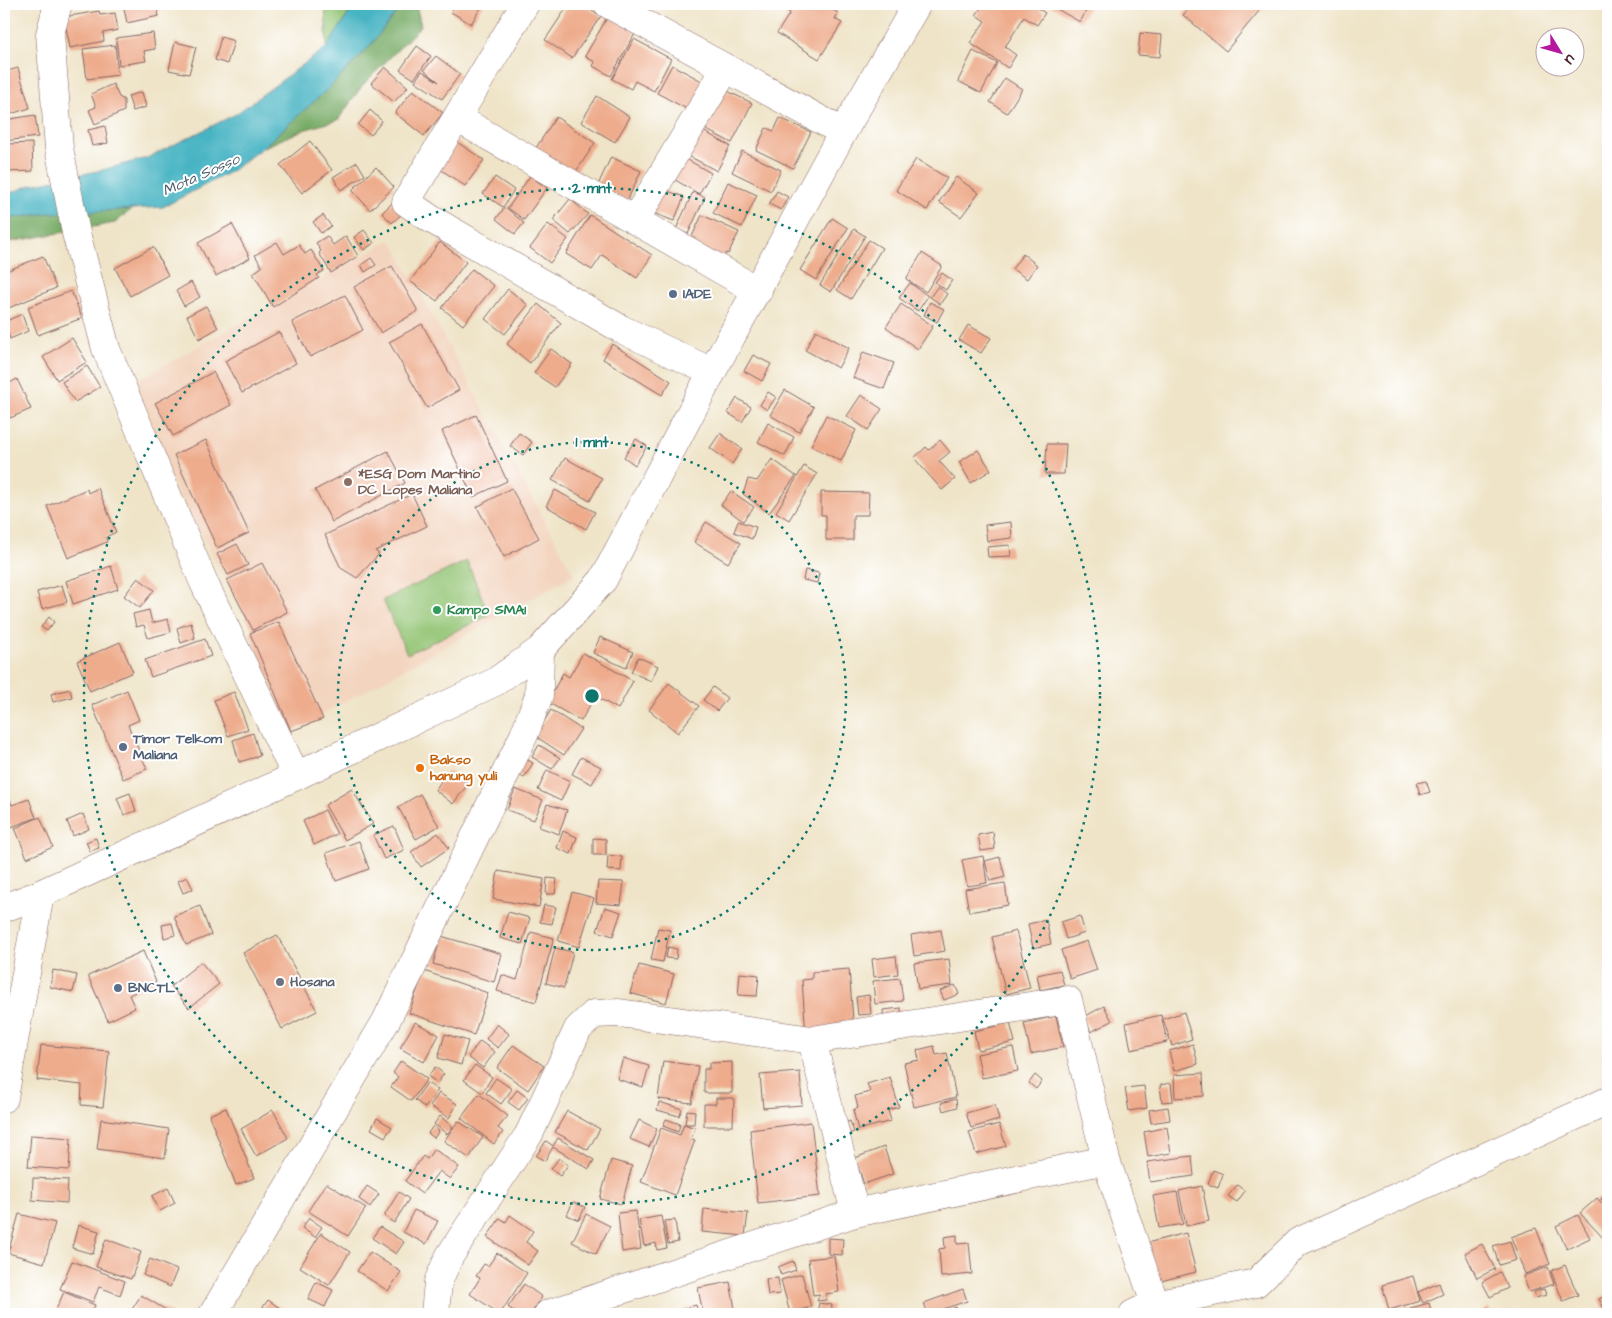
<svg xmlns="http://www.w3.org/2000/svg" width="1612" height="1318" font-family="'Architects Daughter',sans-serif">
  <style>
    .built { fill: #f3d4be }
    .green { fill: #93c473; stroke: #6e724f }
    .forest { fill: #76aa65; stroke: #606448 }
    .water { fill: #47b4c3; stroke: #486a77 }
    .building { fill: #eeac8c }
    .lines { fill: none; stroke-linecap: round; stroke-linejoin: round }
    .minor-casing { stroke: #846462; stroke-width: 29 }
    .major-casing { stroke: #846462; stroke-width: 29 }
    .minor { stroke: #fff; stroke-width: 28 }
    .major { stroke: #fff; stroke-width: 28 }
    .ring { fill: none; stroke: #0f766e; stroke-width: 2.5; stroke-dasharray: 2.5 5 }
    .service-dot { fill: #5c6f8a; stroke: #fff; stroke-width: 2 }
    .education-dot { fill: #8d6e63; stroke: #fff; stroke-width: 2 }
    .leisure-dot { fill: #2e9e5b; stroke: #fff; stroke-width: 2 }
    .food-dot { fill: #e8710a; stroke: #fff; stroke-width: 2 }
    .worship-dot { fill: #6b7280; stroke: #fff; stroke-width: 2 }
    .labels { text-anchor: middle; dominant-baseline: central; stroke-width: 4; stroke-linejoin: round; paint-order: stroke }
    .service-label { font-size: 14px; font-weight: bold; fill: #4e5e75; stroke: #fff; text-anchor: start }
    .education-label { font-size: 14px; font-weight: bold; fill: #785e54; stroke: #fff; text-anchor: start }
    .leisure-label { font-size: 14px; font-weight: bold; fill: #27864d; stroke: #fff; text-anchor: start }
    .food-label { font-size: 14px; font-weight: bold; fill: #c56008; stroke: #fff; text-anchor: start }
    .worship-label { font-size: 14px; font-weight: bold; fill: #5b616d; stroke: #fff; text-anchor: start }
    .water-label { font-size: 15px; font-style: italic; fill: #495b68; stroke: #fff }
    .centre { fill: #0f766e; stroke: #fff; stroke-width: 2.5 }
    .ring-label { font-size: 15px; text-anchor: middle; font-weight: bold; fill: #0f766e; stroke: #fff; stroke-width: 4; stroke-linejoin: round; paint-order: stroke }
  </style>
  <rect width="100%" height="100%" fill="#fff"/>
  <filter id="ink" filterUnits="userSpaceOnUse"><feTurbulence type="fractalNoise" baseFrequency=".02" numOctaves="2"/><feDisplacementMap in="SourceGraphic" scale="10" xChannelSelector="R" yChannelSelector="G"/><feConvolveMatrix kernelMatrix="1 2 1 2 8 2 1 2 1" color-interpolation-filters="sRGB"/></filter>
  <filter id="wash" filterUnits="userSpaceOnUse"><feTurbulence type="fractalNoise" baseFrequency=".0096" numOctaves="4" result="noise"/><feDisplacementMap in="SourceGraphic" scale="20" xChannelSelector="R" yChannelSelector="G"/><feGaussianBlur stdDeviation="1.12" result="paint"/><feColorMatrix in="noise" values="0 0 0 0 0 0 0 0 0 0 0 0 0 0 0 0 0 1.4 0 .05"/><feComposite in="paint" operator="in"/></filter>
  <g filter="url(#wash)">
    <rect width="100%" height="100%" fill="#efe4c8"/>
    <path class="built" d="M391 240 574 575 305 724 121 389Z"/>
    <path class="green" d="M325 4H355L327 47Z
      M467 561 485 605 488 616 407 654 383 600Z"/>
    <path class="forest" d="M403 4H416L421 26 362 86 338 120 303 130 262 148 329 88 369 47Z
      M132 209 115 223 4 243V219L50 213Z"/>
    <path class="water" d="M355 4H403L369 47 329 88 262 148 230 172 163 207 104 211 50 213 4 219V193L13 192 31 185 102 170 147 158 236 114 327 47Z"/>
    <g id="blocks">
      <path class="building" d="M123 4H156L159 16 127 23Z
        M456 4H483L471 24 451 12Z
        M569 4H582L601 16 572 58 545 40Z
        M775 4H824L838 13 835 19 842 23 819 59 777 33 790 13Z
        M984 4H1031L1045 13 1037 25 1024 17 1005 47 1016 55 1008 68 970 43 985 21 976 15Z
        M1048 4H1090L1080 22Z
        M1193 4H1262L1264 5 1226 51 1183 15Z
        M99 11 100 15 115 13 118 30 103 33 104 41 70 48 64 17Z
        M608 16 636 32 611 76 593 66 595 62 585 56Z
        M153 33 155 49 144 51 146 61 119 65 116 38Z
        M1140 33 1162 35 1160 57 1138 55Z
        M221 37 234 41 227 64 215 60Z
        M634 39 671 59 654 91 635 81 631 89 612 79Z
        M175 42 196 47 189 74 169 70Z
        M115 45 118 75 87 79 83 49Z
        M417 46 431 56 414 79 400 70Z
        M973 51 997 63 981 93 958 81Z
        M436 56 460 74 442 99 415 81 422 71 439 82 424 70Z
        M672 65 711 86 696 114 657 93Z
        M385 67 408 87 394 102 371 83Z
        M18 68 30 108 4 116V72Z
        M1005 78 1022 89 1007 113 990 102Z
        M113 84 119 97 124 100V111L95 124 89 110 96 107 91 94Z
        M723 89 752 103 732 143 703 128Z
        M413 90 443 113 424 136 395 113Z
        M142 92 146 107 133 111 128 96Z
        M597 96 630 117 615 142 581 122Z
        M370 110 382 121 371 135 358 125Z
        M35 115 38 137 4 141V120Z
        M556 117 595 143 571 179 532 154Z
        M780 118 811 132 793 168 756 150 766 128 774 131Z
        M105 126 108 143 92 146 88 130Z
        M698 128 730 146 717 171 685 154Z
        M310 141 332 170 302 193 280 165Z
        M457 142 484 160 465 186 440 169Z
        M32 143 33 171 6 172V144Z
        M742 151 781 170 771 191 732 172Z
        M679 155 711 173 699 194 667 175Z
        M611 157 641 171 627 201 597 187Z
        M916 159 947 178 927 210 896 190Z
        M357 162 365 175 341 190 333 177Z
        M376 167 394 187 370 210 352 190Z
        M530 176 547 188 524 220 508 208Z
        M4 177H8L9 190H4Z
        M495 177 514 190 503 207 483 194Z
        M956 177 979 193 961 217 939 202Z
        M728 182 757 195 742 227 713 213Z
        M657 187 684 197 674 221 648 211Z
        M777 191 788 197 781 210 769 204Z
        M693 192 705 197 688 234 676 229Z
        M570 199 588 214 570 234 553 220Z
        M393 202 403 213 392 223 382 213Z
        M505 207 524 223 515 234 496 219Z
        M323 215 331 226 321 233 313 222Z
        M590 215 652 255 637 278 602 255 592 270 566 254Z
        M702 215 739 232 728 254 726 253 721 262 687 247Z
        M832 218 848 228 816 280 800 270Z
        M232 224 250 258 216 276 198 243Z
        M548 224 568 239 550 263 530 248Z
        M854 229 865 236 831 292 820 285Z
        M364 230 374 243 364 250 354 237Z
        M327 236 333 245 346 236 358 256 331 273 319 253 321 251 316 243Z
        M869 240 882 248 851 299 837 290Z
        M277 242 284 254 299 245 305 254 311 250 324 271 317 275 319 278 273 307 253 273 262 267 255 255Z
        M440 242 466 262 437 301 410 281Z
        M153 247 168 275 130 296 115 268Z
        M922 253 942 266 926 292 906 279Z
        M1023 254 1037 265 1027 279 1012 269Z
        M43 256 56 288 4 310V272Z
        M371 258 376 265 365 272 361 265Z
        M392 266 418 311 381 333 354 287Z
        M472 269 494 286 463 325 442 308Z
        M942 273 952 280 946 290 935 282Z
        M191 282 200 297 184 306 176 291Z
        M910 283 928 296 918 311 899 298Z
        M938 286 947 294 940 304 930 297Z
        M508 289 528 305 505 334 485 319Z
        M71 291 82 318 38 335 28 307Z
        M345 295 363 330 310 357 292 322Z
        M930 302 944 309 937 322 924 315Z
        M538 304 561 323 530 363 507 344Z
        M901 304 933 326 918 349 886 327Z
        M206 306 218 328 199 339 187 316Z
        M22 314 28 331 10 339 4 322Z
        M422 324 459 390 427 408 389 342Z
        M968 325 991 338 981 353 959 340Z
        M816 330 849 348 838 368 805 350Z
        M279 332 296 363 242 393 225 361Z
        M72 338 87 362 57 380 43 357Z
        M612 344 671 381 662 395 603 359Z
        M551 349 572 364 555 387 534 373Z
        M863 352 894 363 884 389 853 378Z
        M753 355 771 364 762 381 744 371Z
        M87 366 100 387 75 402 62 382Z
        M213 372 231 405 173 436 155 403Z
        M17 379 31 409 10 418 4 405V386Z
        M785 390 814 407 799 432 770 415Z
        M768 392 776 397 767 410 760 405Z
        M861 395 882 409 868 430 847 416Z
        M737 398 751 407 742 422 728 413Z
        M476 415 507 481 473 497 442 431Z
        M826 415 856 430 841 461 811 446Z
        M768 423 794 437 785 456 758 442Z
        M519 433 532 442 523 455 510 446Z
        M720 433 742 449 732 464 710 448Z
        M636 439 647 446 635 465 624 457Z
        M206 440 249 533 217 548 174 455Z
        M940 440 950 452 939 461 955 479 942 490 914 458 926 447 929 450Z
        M1047 444H1066L1064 474H1045Z
        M978 450 991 470 971 483 959 462Z
        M388 451 405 483 332 522 315 490Z
        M565 458 602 478 590 501 552 480Z
        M772 459 796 476 769 513 743 494 748 479 757 481Z
        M804 466 817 474 789 520 776 512Z
        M98 488 116 532 106 537 107 542 68 558 47 506 87 489 88 493Z
        M511 488 539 538 504 557 477 507Z
        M555 490 595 512 586 529 546 506Z
        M731 491 754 507 743 521 721 505Z
        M821 492 869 493 868 515H853V540H826V515H821Z
        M412 494 427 526 375 551 379 554 357 578 341 568 325 535Z
        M738 521 756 527 752 539 734 532Z
        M706 522 741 543 728 563 694 542Z
        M1011 522 1012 538 987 541 985 525Z
        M237 544 248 565 228 575 217 554Z
        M1010 545 1011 556 988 557 987 547Z
        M262 563 287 612 253 630 227 580Z
        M111 566 118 589 73 604 66 581Z
        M805 570 819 573 817 583 803 580Z
        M138 578 154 590 140 608 124 596Z
        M62 585 67 602 42 609 37 592Z
        M149 610 152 623 168 619 171 632 148 638 144 625 136 627 133 614Z
        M49 617 54 622 47 631 41 627Z
        M279 622 323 719 291 731 250 633Z
        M191 623 195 638 181 643 177 628Z
        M600 637 633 652 626 668 593 653Z
        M205 639 211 656 151 677 145 660Z
        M120 642 133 672 90 691 77 661Z
        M583 653 633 681 618 709 595 696 581 721 547 702 563 673 569 677Z
        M638 657 658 666 651 681 631 672Z
        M669 683 699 706 678 733 649 710Z
        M713 687 727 698 717 711 703 700Z
        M70 689 72 697 53 702 51 694Z
        M127 690 139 720 128 725 147 769 123 779 92 705Z
        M234 692 248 729 228 736 214 700Z
        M551 710 581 729 564 755 535 736Z
        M253 733 260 756 239 762 233 740Z
        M539 745 560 758 552 769 532 757Z
        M521 756 533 763 524 778 512 771Z
        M581 757 601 767 592 784 572 774Z
        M449 770 468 784 453 804 435 790Z
        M547 770 570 781 561 801 538 790Z
        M1426 781 1430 792 1420 795 1417 783Z
        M352 789 373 824 345 840 325 805Z
        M515 789 543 800 534 820 507 810Z
        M6 790 12 805 29 799 36 818 11 827 4 808V791Z
        M130 793 136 811 124 815 117 798Z
        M420 794 439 826 416 839 398 807Z
        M547 804 567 810 559 834 539 827Z
        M325 810 337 834 314 845 303 821Z
        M83 814 89 829 73 836 67 821Z
        M40 817 53 847 27 858 15 828Z
        M394 826 404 850 384 859 373 835Z
        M563 831 577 837 571 854 557 848Z
        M993 832 995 849 981 851 978 835Z
        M438 833 449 848 421 867 411 852Z
        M96 838 99 848 90 851 86 842Z
        M593 838 606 839V855H593Z
        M359 841 369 869 336 881 326 853Z
        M608 855 622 857 621 871 607 870Z
        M983 856 987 883 967 886 962 860Z
        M1000 857 1005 877 990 881 985 861Z
        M498 871 544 879 539 907 493 899Z
        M187 877 193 889 183 893 178 881Z
        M547 878 557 879 555 894H546Z
        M598 881 624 882 621 905 596 903Z
        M1005 883 1008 905 969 912 965 889Z
        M572 892 594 898 579 947 558 941Z
        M544 905 556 907 552 924 540 922Z
        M200 906 211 935 186 945 174 916Z
        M605 907 621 912 613 936 597 931Z
        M508 912 530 918 522 944 500 938Z
        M1080 916 1085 933 1066 939 1061 922Z
        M1046 920 1051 944 1033 948 1028 924Z
        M172 923 175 935 164 938 162 925Z
        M658 928 670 930 663 962 651 960Z
        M941 930 945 951 914 956 911 935Z
        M1016 931 1030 988 1006 994 992 937Z
        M531 932 554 938 536 1002 497 991 502 975 517 980Z
        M277 935 317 1011 282 1029 243 953Z
        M441 936 502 954 494 982 433 964Z
        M1087 941 1097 970 1070 979 1061 950Z
        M668 947 677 949 676 959 666 958Z
        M555 948 573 952 564 988 546 983Z
        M143 951 156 982 129 995 135 1008 108 1021 88 976Z
        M896 956 898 974 874 977 872 959Z
        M949 959 952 985 918 989 914 963Z
        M201 962 219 984 189 1008 171 986Z
        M639 965 674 974 666 1003 630 993Z
        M849 969 854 1032 806 1036 802 980 812 979V972Z
        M53 970 77 975 73 992 50 987Z
        M1060 970 1064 985 1040 990 1037 975Z
        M424 971 488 993 474 1035 409 1013Z
        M740 973 759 975 757 996 738 995Z
        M900 978 903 1001 875 1004 873 981Z
        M955 985 959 994 944 1000 940 991Z
        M869 995 871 1014 858 1015 856 997Z
        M1104 1006 1112 1021 1091 1032 1084 1017Z
        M901 1008 902 1021 884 1023 883 1010Z
        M1184 1012 1192 1039 1172 1046 1163 1019Z
        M1161 1015 1167 1042 1131 1050 1126 1023Z
        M1056 1016 1063 1047 1031 1054 1024 1023Z
        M415 1022 439 1035 424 1062 400 1048Z
        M1010 1023 1015 1042 978 1050 974 1031Z
        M497 1024 509 1034 498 1048 486 1039Z
        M445 1034 468 1041 461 1065 438 1058Z
        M480 1041 495 1052 483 1068 468 1057Z
        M1193 1044 1198 1064 1174 1071 1169 1051Z
        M41 1045 109 1051 103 1107 81 1105 82 1085 37 1080Z
        M513 1045 544 1066 528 1090 497 1068Z
        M934 1046 936 1055 947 1053 956 1097 914 1107 904 1063 919 1060 917 1050Z
        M1013 1047 1018 1071 982 1078 977 1054Z
        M623 1058 649 1066 643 1087 617 1079Z
        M401 1061 427 1079 411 1101 391 1087 398 1077 393 1073Z
        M663 1061 698 1066 692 1103 658 1099Z
        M732 1062V1093H704V1069H709V1063Z
        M475 1065 492 1077 482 1093 464 1080Z
        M435 1067 444 1074 437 1083 428 1076Z
        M800 1072 802 1105 763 1108 760 1075Z
        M1203 1073 1204 1096 1175 1098 1174 1075Z
        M1035 1075 1042 1081 1036 1089 1029 1083Z
        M890 1077 899 1107 888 1110 891 1121 858 1130 853 1110 858 1108 855 1096 870 1092 867 1084Z
        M496 1078 512 1089 501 1104 486 1093Z
        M427 1083 438 1090 425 1108 415 1100Z
        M1171 1083 1173 1101 1162 1102 1160 1085Z
        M1144 1086 1147 1108 1129 1111 1125 1088Z
        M517 1090 528 1098 519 1110 508 1102Z
        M439 1093 457 1104 449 1118 430 1106Z
        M479 1094 508 1116 498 1128 503 1132 494 1144 461 1118Z
        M716 1098H734L733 1126H704V1104H716Z
        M956 1099 957 1107 943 1111 941 1103Z
        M659 1102 682 1109 679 1116 657 1110Z
        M995 1105 999 1120 971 1128 966 1113Z
        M1168 1107 1170 1120 1151 1123 1149 1110Z
        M226 1108 254 1178 236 1185 209 1115Z
        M273 1110 288 1138 256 1156 241 1129Z
        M687 1110 695 1111 694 1124H685Z
        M567 1111 600 1129 588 1150 555 1132Z
        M440 1116 453 1127 447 1134 434 1124Z
        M377 1118 392 1127 385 1137 371 1129Z
        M101 1119 169 1129 165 1158 97 1149Z
        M666 1119 680 1124 678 1132 663 1126Z
        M639 1120 657 1129 649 1147 630 1139Z
        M458 1121 483 1137 469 1158 444 1141Z
        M850 1121 854 1132 846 1135 842 1124Z
        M811 1122 820 1196 758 1203 750 1130Z
        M684 1124 695 1128 691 1139 695 1140 675 1195 641 1182 661 1128 680 1135Z
        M999 1124 1006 1146 976 1154 969 1132Z
        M433 1126 439 1131 434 1138 428 1133Z
        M1167 1127 1171 1153 1148 1157 1144 1132Z
        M31 1135 71 1138 69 1170 28 1167Z
        M558 1138 594 1160 589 1169 553 1147 545 1161 536 1156 546 1141 553 1146Z
        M884 1147 893 1174 864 1184 855 1158Z
        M434 1149 459 1167 450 1179 439 1171 422 1194 405 1181 423 1156 427 1159Z
        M1192 1156 1194 1176 1150 1182 1147 1162Z
        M559 1158 568 1165 560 1176 551 1169Z
        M611 1160 632 1166 622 1204 600 1199Z
        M1213 1170 1223 1174 1218 1188 1208 1184Z
        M33 1178 68 1180 67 1203 32 1200Z
        M326 1183 366 1208 348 1236 308 1211Z
        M1237 1185 1245 1191 1237 1202 1228 1196Z
        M367 1186 379 1194 370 1207 359 1199Z
        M1202 1186 1209 1221 1186 1226 1179 1191Z
        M168 1188 175 1203 160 1211 152 1196Z
        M1608 1191V1207L1601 1199Z
        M399 1192 409 1199 394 1223 384 1216Z
        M1177 1192 1183 1224 1159 1228 1153 1196Z
        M1597 1198 1608 1210V1237L1605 1240 1580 1213Z
        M573 1202 585 1207 579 1220 567 1215Z
        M704 1209 748 1213 745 1236 702 1232Z
        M414 1210 438 1221 426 1244 403 1232Z
        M636 1211 641 1249 622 1252 618 1213Z
        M19 1214 55 1223 44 1263 8 1253Z
        M586 1214 610 1226 596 1254 572 1242Z
        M510 1215 533 1231 526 1242 538 1251 528 1265 487 1237 500 1218 506 1222Z
        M1578 1215 1590 1238 1567 1249 1556 1226Z
        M661 1216 667 1248 657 1250 656 1243 644 1246 639 1220Z
        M309 1218 322 1227 315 1237 302 1228Z
        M675 1220 678 1242 668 1244 664 1221Z
        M78 1225 99 1231 93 1254 72 1248Z
        M380 1227 404 1242 396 1254 372 1238Z
        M1536 1228 1550 1264 1525 1274 1511 1237Z
        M321 1233 350 1252 329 1285 300 1267Z
        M1186 1233 1196 1272 1153 1283 1143 1244Z
        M957 1235V1244L969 1243 972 1274 941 1277 939 1249 945 1248 944 1237Z
        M828 1238 843 1239 842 1255 828 1254Z
        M106 1239 141 1252 131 1279 96 1267Z
        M1510 1241 1516 1260 1499 1265 1493 1246Z
        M1482 1244 1495 1269 1477 1278 1465 1253Z
        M370 1252 401 1272 388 1291 357 1271Z
        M497 1253 527 1273 500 1314 470 1294 480 1278 476 1276 484 1264 488 1266Z
        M834 1256 839 1292 826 1294V1300L817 1301 820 1294 813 1295 808 1259Z
        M150 1259 177 1270 170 1287 143 1275Z
        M72 1261 125 1281 120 1295 99 1287 93 1302 60 1289Z
        M793 1261 796 1270 781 1275 778 1267Z
        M1565 1265 1578 1295 1563 1301 1551 1271Z
        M1548 1267 1554 1284 1529 1292 1523 1276Z
        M1500 1272 1508 1288 1490 1297 1482 1282Z
        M802 1274 811 1307 790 1313 781 1280Z
        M1413 1276 1420 1301 1389 1310 1382 1285Z
        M778 1278 780 1294 768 1295 766 1279Z
        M316 1282 333 1290 325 1307 308 1299Z
        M730 1282 736 1314H703L698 1288Z
        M1439 1283 1443 1294 1423 1303 1418 1292Z
        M524 1284 542 1297 531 1314H518L508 1307Z
        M963 1289 967 1301 928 1314 924 1303Z
        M1544 1289 1546 1295 1536 1298 1534 1292Z
        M64 1292 95 1305 91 1314H54Z
        M1608 1294V1314H1607L1599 1299Z
        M141 1295 173 1314H129Z
        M268 1300 289 1314H258Z
        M819 1303 832 1305 831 1314H817Z
        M1429 1303 1432 1314H1393L1392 1313Z
        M696 1305 699 1314H685L683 1309Z
        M956 1307 959 1314H941Z
        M1488 1307 1493 1314H1478Z"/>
    </g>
  </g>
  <g filter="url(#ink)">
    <use href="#blocks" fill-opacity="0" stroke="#846462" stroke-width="1"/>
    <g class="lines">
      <defs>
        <path id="minor" d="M58 4 50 34 59 148 76 233 106 349 204 583 296 776
          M525 4 406 202 431 219 621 329 712 372
          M608 4 843 132
          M457 118 758 291
          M635 220 726 68
          M812 1040 855 1213
          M4 1098 40 894
          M213 1314 386 1021 524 735 539 695 540 650
          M435 1314 438 1282 449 1257 529 1134 578 1029 594 1014 619 1013 812 1040 1068 1000 1106 1160 1155 1304
          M548 1314 855 1213 1106 1160
          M1133 1314 1155 1304 1256 1283 1298 1242 1608 1101"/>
        <path id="major" d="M4 908 40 894 296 776 495 682 540 650 603 580 712 372 843 132 917 4"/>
      </defs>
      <use href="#minor" class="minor-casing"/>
      <use href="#major" class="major-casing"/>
      <use href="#minor" class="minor"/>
      <use href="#major" class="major"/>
    </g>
  </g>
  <g class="ring">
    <circle cx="592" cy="696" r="254"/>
    <circle cx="592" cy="696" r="508"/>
  </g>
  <g class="service-dot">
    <circle cx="673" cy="294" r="5"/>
    <circle cx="123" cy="747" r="5"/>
    <circle cx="118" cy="988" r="5"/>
  </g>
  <circle class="education-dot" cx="348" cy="482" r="5"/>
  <circle class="leisure-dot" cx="437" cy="610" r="5"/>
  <circle class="food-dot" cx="420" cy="768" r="5"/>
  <circle class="worship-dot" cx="280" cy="982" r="5"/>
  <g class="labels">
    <g class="service-label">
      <text x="683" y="294">IADE</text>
      <text x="133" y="739">Timor Telkom<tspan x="133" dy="16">Maliana</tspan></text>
      <text x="128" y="988">BNCTL</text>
    </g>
    <g class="education-label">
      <text x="358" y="474">*ESG Dom Martino<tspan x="358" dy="16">DC Lopes Maliana</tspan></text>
    </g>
    <g class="leisure-label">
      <text x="447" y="610">Kampo SMA1</text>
    </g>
    <g class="food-label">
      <text x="430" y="760">Bakso<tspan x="430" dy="16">hanung yuli</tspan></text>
    </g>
    <g class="worship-label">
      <text x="290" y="982">Hosana</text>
    </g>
    <g class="water-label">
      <text transform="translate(201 175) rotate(-24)">Mota Sosso</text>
    </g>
  </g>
  <circle cx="592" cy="696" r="8" class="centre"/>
  <g class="ring-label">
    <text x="592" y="193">2 mnt</text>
    <text x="592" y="447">1 mnt</text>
  </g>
  <rect width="1612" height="1318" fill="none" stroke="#fff" stroke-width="20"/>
  <g transform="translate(1560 52) rotate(127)"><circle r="24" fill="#ffffff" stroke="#b7a5aa"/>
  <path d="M0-4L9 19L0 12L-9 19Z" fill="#b5179e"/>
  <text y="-8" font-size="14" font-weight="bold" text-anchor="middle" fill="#4a1f2b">U</text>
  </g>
</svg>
